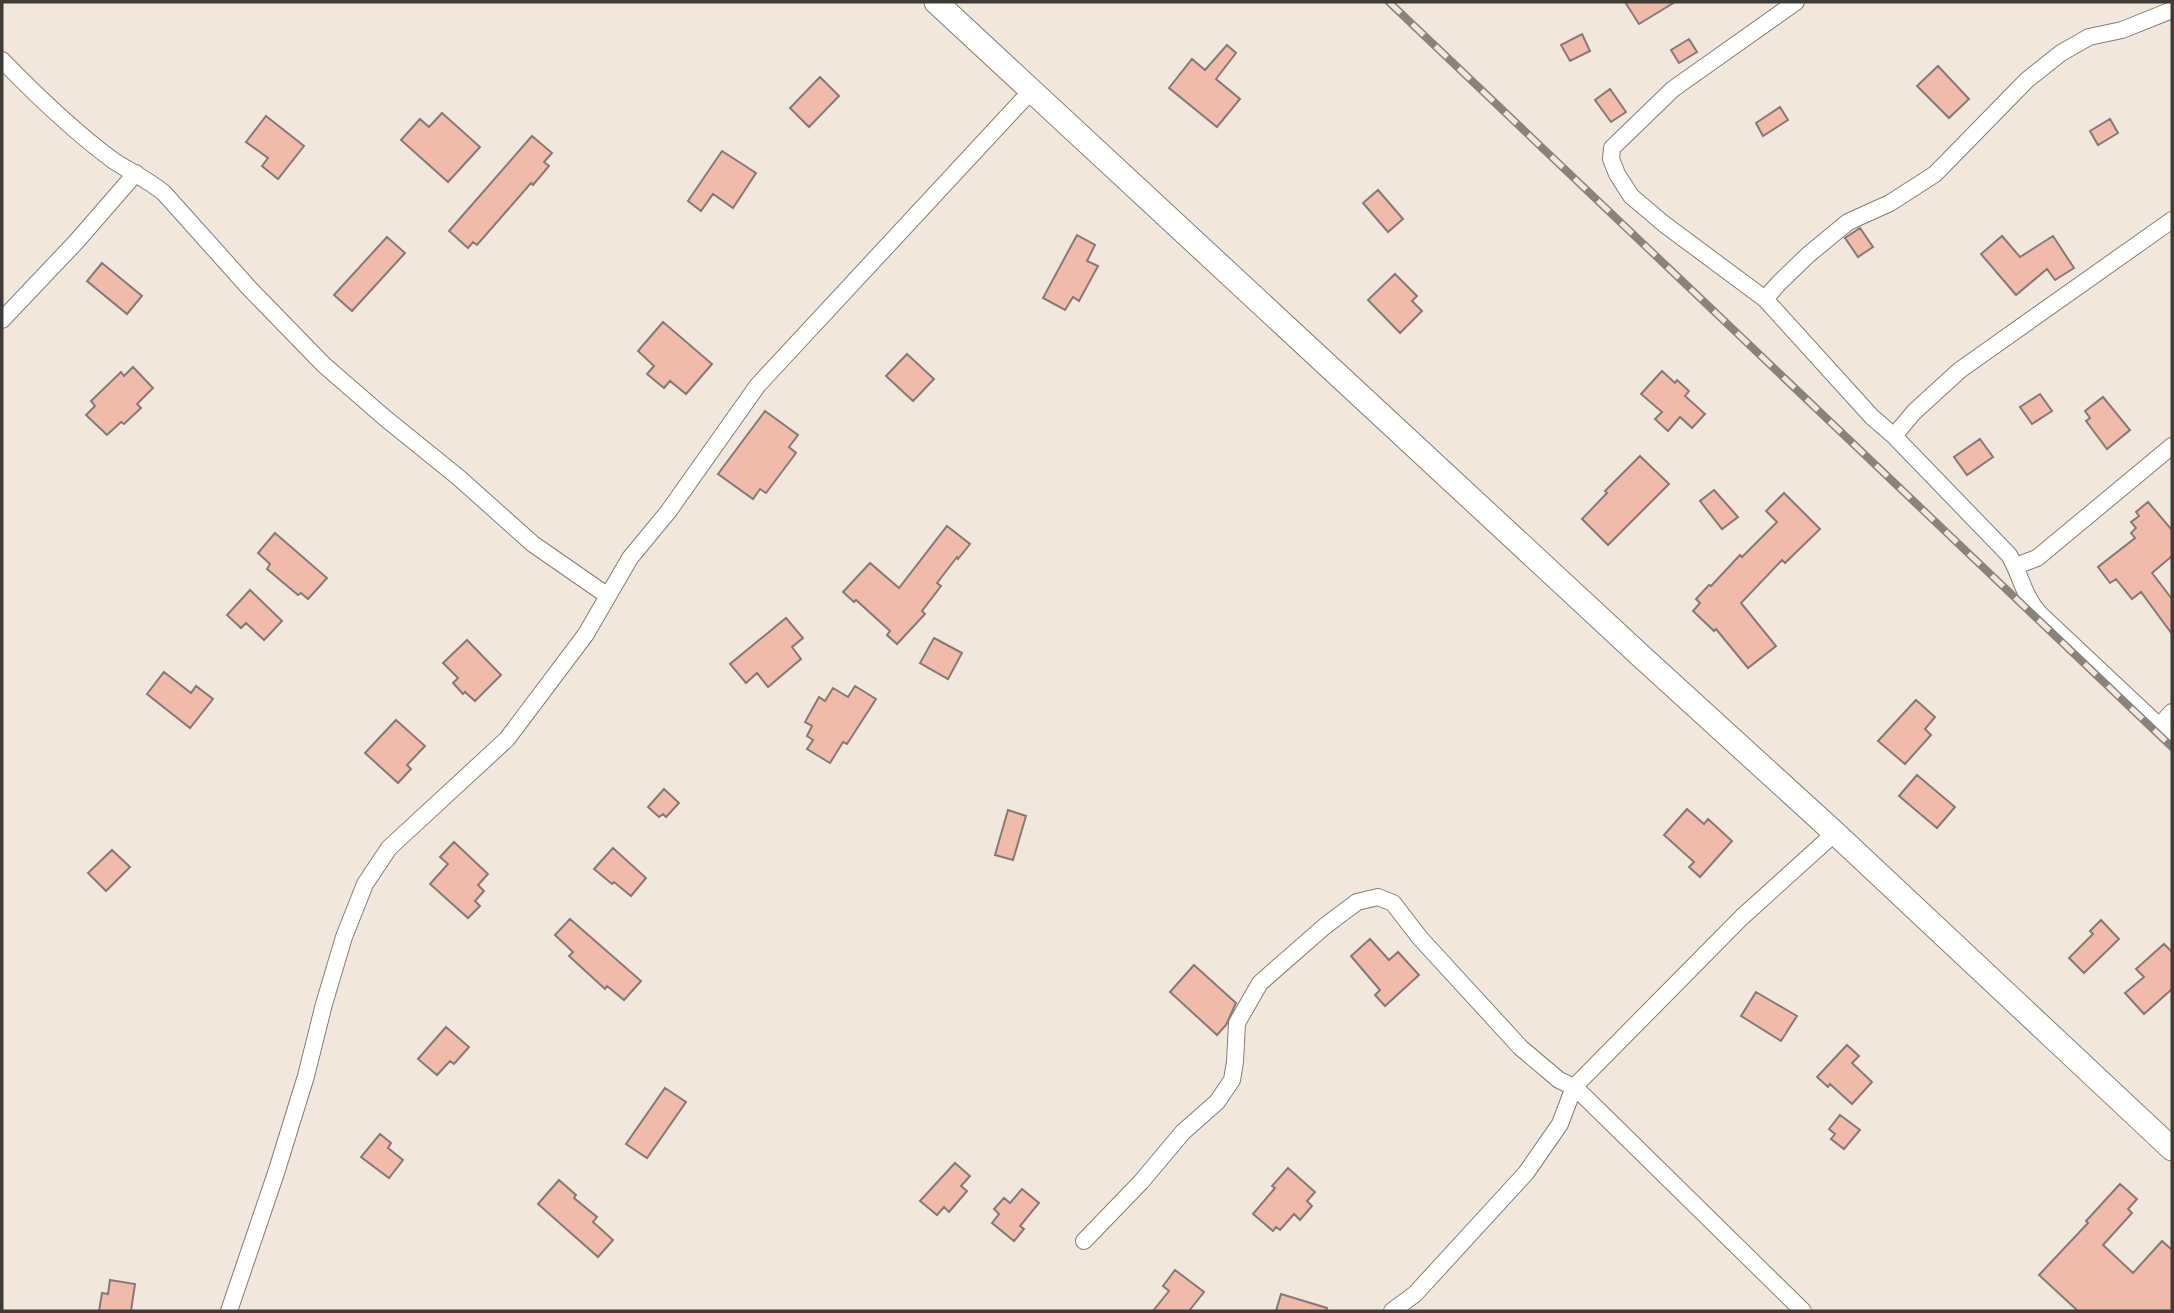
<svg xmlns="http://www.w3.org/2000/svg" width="2174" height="1313" font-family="'Exo 2',sans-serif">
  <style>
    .building { fill: #f0bbaa; stroke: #877974; stroke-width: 2 }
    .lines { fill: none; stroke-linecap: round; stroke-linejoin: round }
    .street-casing { stroke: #867d73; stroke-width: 18 }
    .secondary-casing { stroke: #867d73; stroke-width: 25 }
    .street { stroke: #fff; stroke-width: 16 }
    .secondary { stroke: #fff; stroke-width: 23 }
    .rail-casing { stroke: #8a837c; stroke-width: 8 }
    .rail { stroke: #f2e7dc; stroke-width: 5; stroke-dasharray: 16; stroke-linecap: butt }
  </style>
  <rect width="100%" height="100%" fill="#f2e7dc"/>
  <path class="building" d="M1625 2H1675L1639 24Z
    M1582 34 1590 51 1570 61 1561 45Z
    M1689 39 1697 52 1679 63 1671 50Z
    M1227 45 1236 53 1216 79 1240 99 1217 127 1169 88 1192 59 1205 70Z
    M1938 66 1969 99 1949 118 1917 86Z
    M820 77 839 96 809 127 790 108Z
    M1610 89 1626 112 1611 122 1595 100Z
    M1780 107 1788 120 1763 136 1756 123Z
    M442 113 480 147 448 182 401 140 420 119 429 127Z
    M266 116 304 146 278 179 262 166 268 158 246 142Z
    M2110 119 2118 133 2098 145 2090 131Z
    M532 136 552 153 544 162 549 166 533 185 531 183 477 245 473 242 468 248 449 231Z
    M722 151 756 173 733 208 713 194 701 211 688 201Z
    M1378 190 1403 219 1388 232 1363 203Z
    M1860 228 1873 247 1858 257 1845 238Z
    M1077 235 1095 245 1087 261 1098 266 1079 301 1073 297 1065 310 1043 298Z
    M2002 236 2020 257 2053 236 2074 268 2055 280 2047 269 2016 295 1981 254Z
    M387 237 405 253 352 311 334 295Z
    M102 263 142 296 127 314 87 281Z
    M1395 274 1417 296 1412 301 1422 311 1400 333 1368 300Z
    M663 322 712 364 686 394 670 381 664 388 647 374 654 366 638 351Z
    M907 354 934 379 913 401 886 376Z
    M133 367 153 388 137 404 141 408 124 424 121 422 107 435 86 415 95 406 91 401 121 372 124 376Z
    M1662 371 1675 383 1677 380 1689 391 1685 396 1705 414 1692 428 1680 417 1668 431 1655 419 1662 412 1641 394Z
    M2040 394 2052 411 2032 424 2020 407Z
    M2103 397 2130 430 2107 449 2086 421 2090 418 2085 411Z
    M765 411 798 435 789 447 796 453 766 493 760 489 753 499 718 474Z
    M1980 439 1993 457 1967 475 1954 457Z
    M1640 456 1669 484 1608 545 1582 519 1607 493 1605 491Z
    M1714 490 1738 517 1722 529 1700 501Z
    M1784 493 1820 529 1785 563 1782 560 1741 603 1776 646 1748 668 1716 629 1714 631 1693 611 1700 603 1696 599 1709 585 1711 586 1740 555 1742 557 1777 522 1766 511Z
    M2148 502 2172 530V556L2152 573 2172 599V634L2141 592 2132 599 2116 579 2110 583 2098 567 2135 538 2131 533 2136 528 2131 522 2139 516 2136 512Z
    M947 526 970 544 958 559 957 557 937 583 941 586 922 611 925 614 897 644 887 635 890 631 856 600 854 602 843 592 870 563 899 588Z
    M275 533 327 578 308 599 301 593 298 595 267 569 270 564 258 553Z
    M250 590 282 621 264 640 246 623 241 628 227 615Z
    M786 618 803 638 792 647 801 659 768 687 757 673 746 683 730 664Z
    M934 638 962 653 948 679 920 663Z
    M467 640 501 675 475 701 465 692 463 694 453 683 458 678 443 663Z
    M164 672 191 693 196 686 213 699 190 728 147 694Z
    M855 686 876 699 847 744 843 742 830 763 807 749 813 740 807 736 812 726 805 722 819 697 825 701 833 688 848 697Z
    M1916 700 1935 717 1925 729 1931 735 1905 764 1878 741Z
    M396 720 425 746 407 765 411 769 398 783 365 753Z
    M1917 775 1955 807 1937 828 1899 796Z
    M664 789 679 803 666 817 663 814 659 817 648 807Z
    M1687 809 1704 824 1708 819 1732 841 1700 877 1689 867 1694 862 1664 835Z
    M1008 810 1026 816 1013 860 995 855Z
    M454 842 488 874 478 885 484 891 475 901 480 906 468 918 430 884 448 864 440 857Z
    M613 848 646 878 631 896 614 882 612 884 594 869Z
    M112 850 130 867 106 891 88 873Z
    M570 919 641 981 624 1000 607 986 605 989 569 956 573 952 555 935Z
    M2101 920 2119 939 2084 973 2069 958 2093 934 2090 931Z
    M1370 939 1389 960 1398 952 1419 975 1385 1006 1375 995 1380 990 1351 956Z
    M2164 944 2172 952V989L2144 1014 2125 993 2144 977 2136 969Z
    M1194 965 1236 1003 1226 1025 1217 1035 1170 992Z
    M1756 992 1797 1016 1781 1041 1741 1016Z
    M446 1027 469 1047 454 1064 450 1061 437 1075 418 1059Z
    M1847 1045 1859 1056 1852 1063 1872 1082 1852 1104 1830 1084 1828 1087 1817 1077Z
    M665 1088 686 1102 647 1158 626 1144Z
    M1840 1115 1860 1130 1844 1149 1831 1139 1835 1134 1829 1129Z
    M380 1134 391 1143 388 1148 403 1160 389 1178 361 1157Z
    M955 1163 970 1176 961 1186 967 1191 949 1212 944 1207 937 1215 920 1201Z
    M1288 1168 1315 1192 1307 1201 1312 1206 1300 1220 1294 1214 1280 1230 1276 1227 1273 1231 1253 1214 1275 1188 1272 1186Z
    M559 1180 576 1195 574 1198 597 1217 593 1222 613 1240 598 1257 538 1204Z
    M2120 1184 2137 1199 2128 1209 2132 1213 2103 1245 2133 1273 2162 1241 2172 1250V1311H2078L2039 1275 2088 1223 2086 1221Z
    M1022 1189 1039 1203 1020 1226 1024 1229 1014 1241 992 1223 999 1214 994 1209 1004 1198 1010 1203Z
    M1175 1270 1204 1292 1189 1311H1153L1169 1291 1163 1286Z
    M110 1280 135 1284 131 1311H99L102 1293 108 1294Z
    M1281 1294 1327 1308 1326 1311H1276Z"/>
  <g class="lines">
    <defs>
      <path id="street" d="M1796 2 1673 89 1612 148 1611 159 1617 174 1631 196 1664 224 1765 299 1872 417 1894 436
        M2 60C37 96 73 131 114 161 131 172 148 180 164 193L250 289 324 365 385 418 458 477 533 544 608 596
        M2172 220 1960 370 1914 412 1894 436 2009 555C2021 575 2023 595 2039 613L2172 738
        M1765 299 1779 283 1808 255 1848 222 1890 203 1935 174 2027 80 2061 53 2089 37 2122 30 2172 10
        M2 320 76 242 136 173
        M2016 566 2037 558 2172 446
        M2159 726 2172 712
        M1084 1241 1141 1182 1183 1132 1217 1102 1232 1080 1235 1062 1237 1023 1260 983 1325 926 1357 902 1378 897 1393 903 1420 938 1521 1048 1559 1080 1574 1087 1585 1097 1803 1311
        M229 1311 276 1173 306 1076 324 1004 344 937 365 884 389 848 507 739 586 634 630 558 668 512 758 385 1032 90
        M1392 1311 1415 1294 1526 1173 1560 1124 1574 1087 1742 917 1835 833"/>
      <path id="secondary" d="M936 2 1642 657 1835 833 2172 1149"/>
    </defs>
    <use href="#street" class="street-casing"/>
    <use href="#secondary" class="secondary-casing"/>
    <use href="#street" class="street"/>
    <use href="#secondary" class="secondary"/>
    <defs>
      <path id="rail" d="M1389 2 2172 747"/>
    </defs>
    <use href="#rail" class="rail-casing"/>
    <use href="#rail" class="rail"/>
  </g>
  <rect width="2174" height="1313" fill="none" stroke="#3f3b37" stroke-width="7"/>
</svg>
